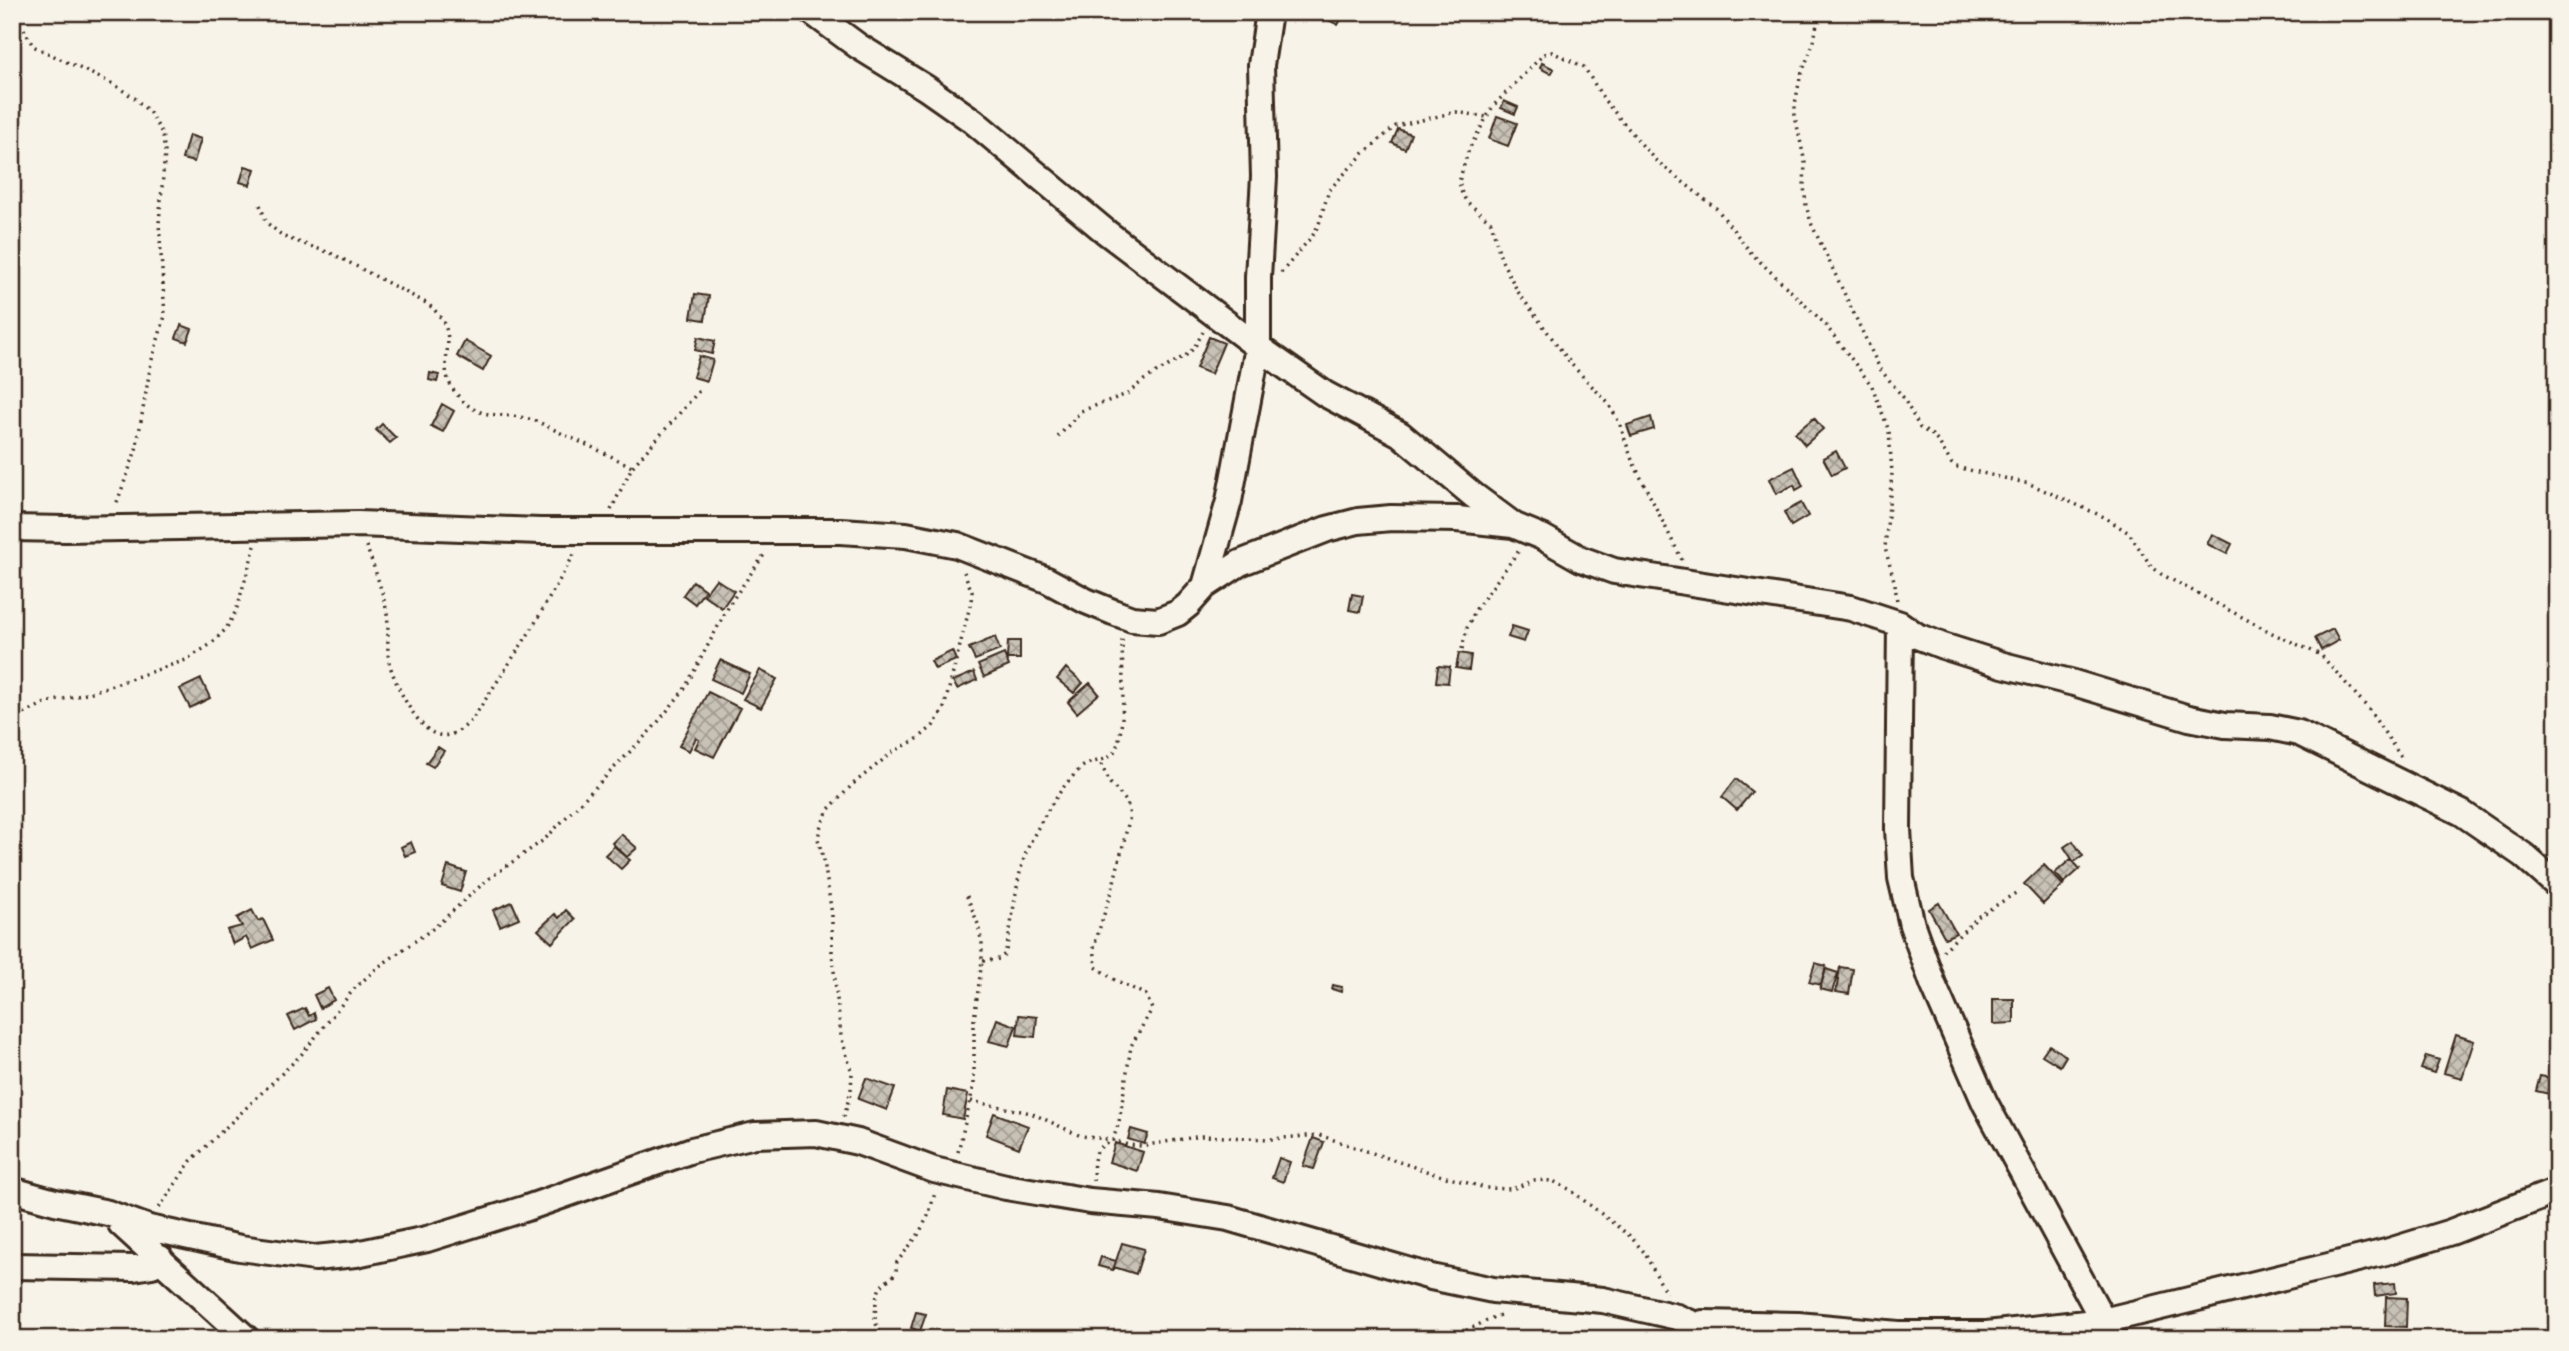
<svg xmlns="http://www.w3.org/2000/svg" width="2569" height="1351" font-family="Dekko,sans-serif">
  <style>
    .building { fill: url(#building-cross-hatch); stroke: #3b2a1e; stroke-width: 2 }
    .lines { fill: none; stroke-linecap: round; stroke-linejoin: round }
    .minor-casing { stroke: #3b2a1e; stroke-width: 30 }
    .path { stroke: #3b2a1e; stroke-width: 3.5; stroke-dasharray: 2 5; stroke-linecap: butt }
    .minor { stroke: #f7f3e8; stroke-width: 24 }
  </style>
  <defs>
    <pattern id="building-cross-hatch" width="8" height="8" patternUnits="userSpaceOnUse" patternTransform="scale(1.75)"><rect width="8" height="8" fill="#c8c1b6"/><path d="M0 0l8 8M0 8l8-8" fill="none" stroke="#a49d93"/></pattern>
  </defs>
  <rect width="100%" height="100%" fill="#f7f3e8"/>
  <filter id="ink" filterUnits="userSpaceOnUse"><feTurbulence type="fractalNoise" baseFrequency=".0143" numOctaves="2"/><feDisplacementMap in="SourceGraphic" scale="14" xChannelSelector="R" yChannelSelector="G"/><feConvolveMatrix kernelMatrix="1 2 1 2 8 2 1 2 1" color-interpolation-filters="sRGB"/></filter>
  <g filter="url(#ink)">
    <path class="building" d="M1326 12H1345L1338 25 1323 17Z
      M1542 63 1554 69 1551 74 1540 68Z
      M1504 101 1518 107 1515 114 1501 108Z
      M1497 116 1517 123 1508 146 1489 139Z
      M1398 129 1411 134 1405 149 1392 143Z
      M189 135 201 139 194 162 182 159Z
      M245 166 255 169 250 185 240 182Z
      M695 294 709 296 705 320 691 318Z
      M181 325 192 329 187 342 176 338Z
      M698 337 715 341 712 354 695 350Z
      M1209 337 1224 343 1211 374 1196 368Z
      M465 341 491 356 483 371 457 356Z
      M699 356 713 360 707 381 693 377Z
      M430 373 439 375 437 382 429 380Z
      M442 404 454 411 443 432 431 426Z
      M1651 417 1654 429 1631 436 1627 425Z
      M1814 418 1823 429 1805 445 1795 433Z
      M382 424 396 438 390 443 376 430Z
      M1836 451 1845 468 1832 475 1823 458Z
      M1794 467 1803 486 1796 490 1794 485 1776 494 1769 479Z
      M1801 503 1808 516 1791 526 1784 512Z
      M2212 534 2232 544 2227 554 2207 544Z
      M716 579 734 591 722 608 704 595Z
      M693 581 705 590 695 604 683 595Z
      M1352 594 1363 596 1360 612 1349 610Z
      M1512 626 1528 631 1524 642 1508 637Z
      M2333 629 2339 640 2321 650 2315 638Z
      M995 637 1000 650 975 660 969 648Z
      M1008 641H1020V659H1007Z
      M952 651 956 660 935 669 931 661Z
      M1459 653 1471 655 1469 670 1456 668Z
      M1004 654 1009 666 984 677 978 665Z
      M720 660 750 674 741 693 711 679Z
      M1438 666 1450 667 1448 683 1436 682Z
      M1066 668 1083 683 1074 693 1057 679Z
      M760 670 777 679 761 708 743 699Z
      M974 672 977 680 957 689 953 681Z
      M201 679 210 698 190 708 180 689Z
      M1090 683 1099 694 1077 713 1068 702Z
      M708 692 740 708 714 757 695 748 699 740 696 738 689 751 679 746Z
      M438 747 444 751 433 767 426 763Z
      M1736 779 1752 792 1737 810 1722 797Z
      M621 834 637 848 627 857 612 843Z
      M2073 841 2083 856 2074 862 2064 847Z
      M411 842 415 852 405 856 401 847Z
      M614 846 630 860 621 869 605 855Z
      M2071 859 2080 869 2064 883 2055 873Z
      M2044 865 2063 885 2043 904 2024 884Z
      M448 866 466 872 460 892 442 886Z
      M512 902 519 918 500 926 493 910Z
      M1939 903 1956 933 1945 938 1929 909Z
      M252 910 258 921 263 919 273 940 252 949 246 937 233 944 227 930 242 926 237 918Z
      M566 910 575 919 552 943 538 930 555 914 559 918Z
      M1815 963 1826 966 1821 985 1809 982Z
      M1840 967 1853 969 1849 994 1836 992Z
      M1826 969 1838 973 1832 992 1820 989Z
      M1333 985 1342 987 1341 992 1332 989Z
      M328 988 334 1000 320 1008 314 995Z
      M1993 999H2014V1023L1993 1024Z
      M305 1008 309 1016 314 1013 316 1019 295 1030 288 1016Z
      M1019 1015 1037 1017 1035 1037 1017 1035Z
      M997 1019 1016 1026 1009 1046 989 1041Z
      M2456 1035 2474 1041 2462 1078 2444 1073Z
      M2049 1045 2066 1056 2060 1066 2042 1055Z
      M2426 1056 2439 1060 2434 1073 2421 1069Z
      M2540 1076 2557 1079V1123L2549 1121 2554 1095 2536 1091Z
      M866 1078 895 1088 887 1110 858 1099Z
      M947 1090 968 1094 963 1119 943 1115Z
      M994 1113 1028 1126 1019 1148 986 1135Z
      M1131 1129 1148 1134 1144 1144 1128 1139Z
      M1313 1138 1324 1142 1314 1169 1303 1166Z
      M1115 1143 1143 1152 1137 1171 1109 1162Z
      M1279 1158 1290 1162 1283 1182 1272 1178Z
      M1122 1243 1144 1249 1136 1274 1114 1267Z
      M1101 1257 1116 1261 1113 1270 1098 1266Z
      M2395 1283 2396 1293 2375 1296 2374 1285Z
      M2386 1297 2407 1298 2406 1327 2385 1326Z
      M916 1312 926 1314 920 1331 911 1328Z"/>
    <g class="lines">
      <defs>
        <path id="minor" d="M812 12 858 46 926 88 973 121 1106 232 1258 347 1325 394 1400 434 1473 495 1512 524
          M12 528 66 529 358 524 540 531H840L906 535 957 545 1047 580 1086 601 1113 612 1132 619 1158 621 1178 613 1188 605 1205 586 1240 563 1327 529 1358 521 1391 518 1457 519 1513 525 1542 537 1581 559 1614 571 1851 608 1900 624 1917 636 1943 646 2003 665 2074 683 2189 718 2225 725 2270 727 2299 733 2462 813 2523 855 2557 885
          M1205 586 1229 501 1258 347V277L1264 177 1261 65 1269 12
          M1900 624 1898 829 1901 878 1912 925 1933 984 1985 1103 2113 1339
          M12 1190 55 1202 108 1213 149 1228 240 1248 315 1258 356 1254 427 1239 527 1208 692 1150 755 1135 816 1133 858 1142 934 1170 1006 1187 1090 1201 1159 1207 1228 1218 1431 1277 1493 1290 1603 1300 1677 1317 1729 1339
          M121 1224 247 1339
          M12 1266 134 1268 152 1265 160 1258
          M1703 1323 1798 1325 1898 1334H1987L2103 1321 2386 1252 2451 1232 2557 1191"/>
      </defs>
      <use href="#minor" class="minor-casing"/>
      <path class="path" d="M1819 12 1814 41 1800 78 1795 104V116L1805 163 1804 186 1806 206 1812 225 1880 369 1903 397 1920 428 1932 435 1940 444 1951 463 1956 467 2030 484 2104 517 2129 533 2151 566 2161 574 2274 634 2321 655 2367 707 2401 757
        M24 29 33 46 113 84 136 99 150 113 162 133 165 152 159 223 165 316 151 363 136 450 116 505
        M260 205 267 223 284 237 333 254 428 304C471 341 425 362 461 399 480 419 496 413 520 417 536 419 550 428 565 435 587 445 610 455 632 467
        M1281 273 1313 235 1319 224 1329 190 1364 153 1396 126 1456 112 1487 117
        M1058 437 1081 411 1127 394 1144 380 1188 354 1194 348 1203 332
        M611 510 632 467 700 390
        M366 546C374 566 381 587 386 608 390 625 386 644 389 662 394 682 417 731 439 735 453 738 463 728 472 720L531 630 576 551
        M1682 560 1632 460 1619 422 1608 403 1572 365 1518 292 1501 259 1491 222 1466 201 1461 191 1459 181 1469 149 1493 106 1544 54 1552 52 1584 67 1605 101 1654 159 1717 209 1752 254 1824 323 1872 386 1889 431 1892 473 1885 548 1895 584 1897 602
        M1462 649 1467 628 1476 609 1520 549
        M12 720 45 703 86 694 186 660 211 644 226 629 236 611 255 546
        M1943 951 1979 916 2019 891
        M983 961 999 959 1005 954C1015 916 1014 874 1032 839 1045 814 1061 786 1081 768 1091 759 1107 763 1114 752 1127 733 1122 664 1122 639
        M971 1101 1031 1113 1081 1136 1113 1140 1128 1145 1141 1146 1202 1136 1271 1139 1319 1135 1435 1174 1486 1188 1512 1189 1535 1180 1553 1181 1569 1189 1630 1236 1644 1252 1666 1293
        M844 1117 851 1090 852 1073 841 1036 832 952V915L824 861 818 839 820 828 828 810 853 784 893 752 919 738 934 725 944 708 971 602 972 592 964 572
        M958 1152 974 1085V1020L982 961V944L978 924 966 894
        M1093 1181C1094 1160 1091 1149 1113 1140L1119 1122 1131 1046 1152 1009 1146 995 1113 979 1096 967 1094 946 1113 886 1130 816 1127 802 1110 783 1099 760
        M159 1208 191 1161 301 1055 354 989 377 968 435 927 487 880 545 839 653 728 684 690 731 602 766 552
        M881 1339 875 1320 876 1299 880 1287 893 1276 896 1271 897 1262 918 1235 928 1216 935 1193
        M1447 1339 1502 1314"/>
      <use href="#minor" class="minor"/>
    </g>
  </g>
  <rect width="2569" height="1351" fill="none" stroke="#f7f3e8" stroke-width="42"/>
  <rect x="21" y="21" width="2527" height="1309" fill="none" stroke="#3b2a1e" stroke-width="2.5" filter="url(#ink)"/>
</svg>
